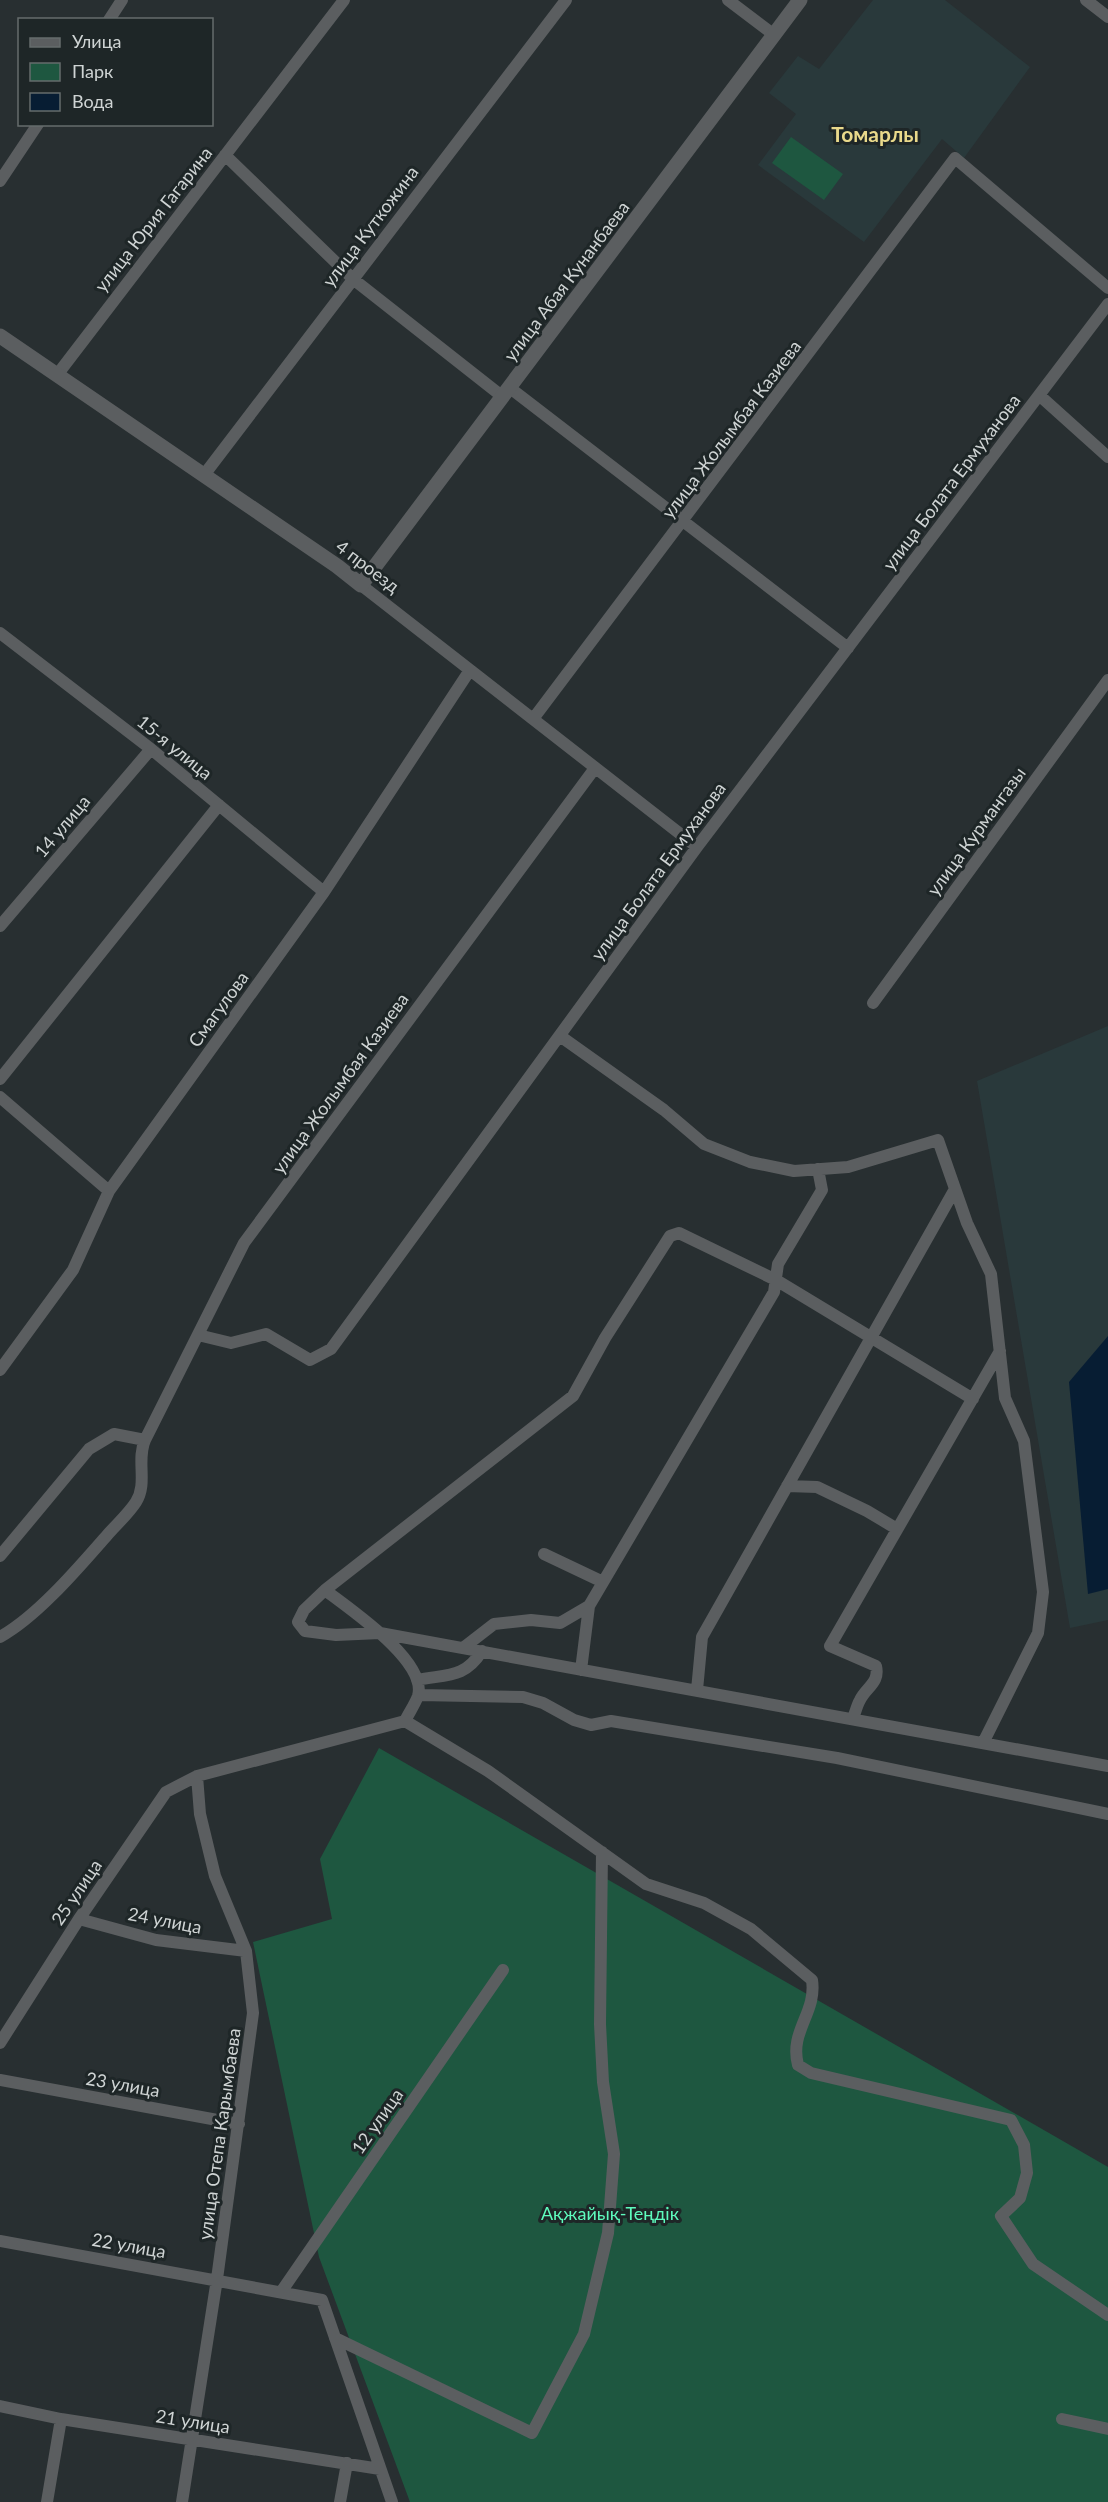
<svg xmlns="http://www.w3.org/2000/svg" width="1108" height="2502" font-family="Lato,sans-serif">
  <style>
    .built { fill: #29393b }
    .green { fill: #1e5740 }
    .water { fill: #071d33 }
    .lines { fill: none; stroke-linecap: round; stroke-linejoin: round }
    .minor { stroke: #5b5e60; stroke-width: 12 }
    .tertiary { stroke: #5b5e60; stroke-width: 15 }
    .labels { text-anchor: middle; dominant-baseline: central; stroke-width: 6; stroke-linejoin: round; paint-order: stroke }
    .street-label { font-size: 18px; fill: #cfd4d4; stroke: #1e2627 }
    .park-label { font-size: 18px; fill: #5efbbd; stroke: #1e2627 }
    .quarter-label { font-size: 21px; font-weight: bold; fill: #e9d98b; stroke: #1e2627 }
  </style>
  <rect width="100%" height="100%" fill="#282f31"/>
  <path class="built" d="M873 0H945L1030 67 964 158 942 139 864 242 758 165 796 114 769 93 798 56 819 69Z
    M1108 1026V1620L1070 1628 977 1081Z"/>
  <path class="green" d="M791 137 843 174 824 200 772 163Z
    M379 1748 1108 2167V2502H410L319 2257 253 1942 332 1919 320 1859Z"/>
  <path class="water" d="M1108 1336V1589L1088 1594 1069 1382Z"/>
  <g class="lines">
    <path class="minor" d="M728 0 773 34
      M1086 0 1108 17
      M109 20 122 0
      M225 155 353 279 503 397
      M0 181 38 124
      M57 375 344 0
      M510 388 848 648
      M1039 395 1108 457
      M204 475 566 0
      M361 585 697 847
      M0 633 151 749 324 892
      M533 719 955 158 1108 288
      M0 926 151 749
      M873 1003 1108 680
      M560 1036 664 1110 704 1144 750 1162 794 1171 848 1167 938 1140 967 1223 991 1274 1005 1398 1024 1441 1043 1592 1038 1633 983 1743
      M0 1079 219 805
      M0 1097 109 1191
      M198 1335 231 1343 266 1334 310 1360 331 1349 697 847 1108 304
      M0 1370 73 1270 109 1191 324 892 470 670
      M973 1399 776 1280 679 1233 670 1236 605 1338 573 1396 325 1590 304 1610 298 1622 305 1631 336 1635 380 1633 1108 1766
      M787 1486 817 1487 867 1511 897 1529
      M544 1554 603 1582
      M0 1556 89 1449 114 1434 145 1440 244 1243 595 768
      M325 1590C348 1608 428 1661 418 1696 415 1704 409 1713 405 1721
      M0 1637C38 1616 80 1566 109 1533 118 1523 129 1513 136 1502 148 1483 136 1460 145 1440
      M463 1648 494 1624 531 1620 560 1623 589 1606
      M581 1670 589 1606 774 1292 778 1264 822 1190 818 1169
      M417 1680C447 1674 464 1679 482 1651
      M697 1690 702 1637 955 1189
      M419 1695 523 1697 543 1703 574 1720 591 1725 611 1721 837 1758 1108 1814
      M853 1719C855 1713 857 1705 860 1700 866 1687 880 1683 876 1666L830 1646 1000 1351
      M79 1919 156 1940 246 1951
      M0 2043 79 1919 166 1792 197 1776 405 1721 488 1771 646 1884 704 1903 751 1929 812 1980C817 2013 789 2031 798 2065L811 2073 1011 2120 1024 2145 1027 2173 1020 2198 1001 2216 1033 2264 1108 2315
      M0 2080 239 2124
      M0 2241 322 2300 392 2502
      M281 2292 503 1970
      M335 2338 532 2433 584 2334 608 2233 614 2154 603 2082 600 2024 602 1852
      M0 2406 61 2419 380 2469
      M1062 2419 1108 2429
      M47 2502 61 2419
      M182 2502 217 2279 253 2013 246 1951 215 1876 200 1814 197 1776
      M340 2502 347 2463"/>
    <path class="tertiary" d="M0 336 337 566 361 585 800 0"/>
  </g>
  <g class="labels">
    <g class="street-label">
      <text transform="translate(153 219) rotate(-52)">улица Юрия Гагарина</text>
      <text transform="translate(370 226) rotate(-53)">улица Куткожина</text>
      <text transform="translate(566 281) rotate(-53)">улица Абая Кунанбаева</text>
      <text transform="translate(731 429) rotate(-53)">улица Жолымбая Казиева</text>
      <text transform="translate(951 482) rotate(-53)">улица Болата Ермуханова</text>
      <text transform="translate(368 566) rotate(37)">4 проезд</text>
      <text transform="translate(175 747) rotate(39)">15-я улица</text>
      <text transform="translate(62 826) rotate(-50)">14 улица</text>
      <text transform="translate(976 831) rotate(-54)">улица Курмангазы</text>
      <text transform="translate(658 871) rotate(-54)">улица Болата Ермуханова</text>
      <text transform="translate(218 1009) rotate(-54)">Смагулова</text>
      <text transform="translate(340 1083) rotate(-54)">улица Жолымбая Казиева</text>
      <text transform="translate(76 1892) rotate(-56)">25 улица</text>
      <text transform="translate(165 1920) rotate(11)">24 улица</text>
      <text transform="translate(123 2084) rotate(10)">23 улица</text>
      <text transform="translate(377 2121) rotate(-55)">12 улица</text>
      <text transform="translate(219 2134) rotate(-82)">улица Отепа Карымбаева</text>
      <text transform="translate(129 2245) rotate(10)">22 улица</text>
      <text transform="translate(193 2421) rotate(9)">21 улица</text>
    </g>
    <g class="park-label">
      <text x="610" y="2213">Ақжайық-Теңдік</text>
    </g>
    <g class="quarter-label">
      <text x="875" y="133">Томарлы</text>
    </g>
  </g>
  <rect x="18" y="18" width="195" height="108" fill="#1e2627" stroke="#656c6c" stroke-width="1.5"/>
  <rect x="30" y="38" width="30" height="9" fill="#5b5e60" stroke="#656c6c" stroke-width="1.5"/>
  <text x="72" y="48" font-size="18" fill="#cfd4d4">Улица</text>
  <rect x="30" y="63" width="30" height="18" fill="#1e5740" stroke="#656c6c" stroke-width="1.5"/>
  <text x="72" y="78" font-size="18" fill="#cfd4d4">Парк</text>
  <rect x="30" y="93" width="30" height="18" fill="#071d33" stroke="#656c6c" stroke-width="1.5"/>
  <text x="72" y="108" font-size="18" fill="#cfd4d4">Вода</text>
</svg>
